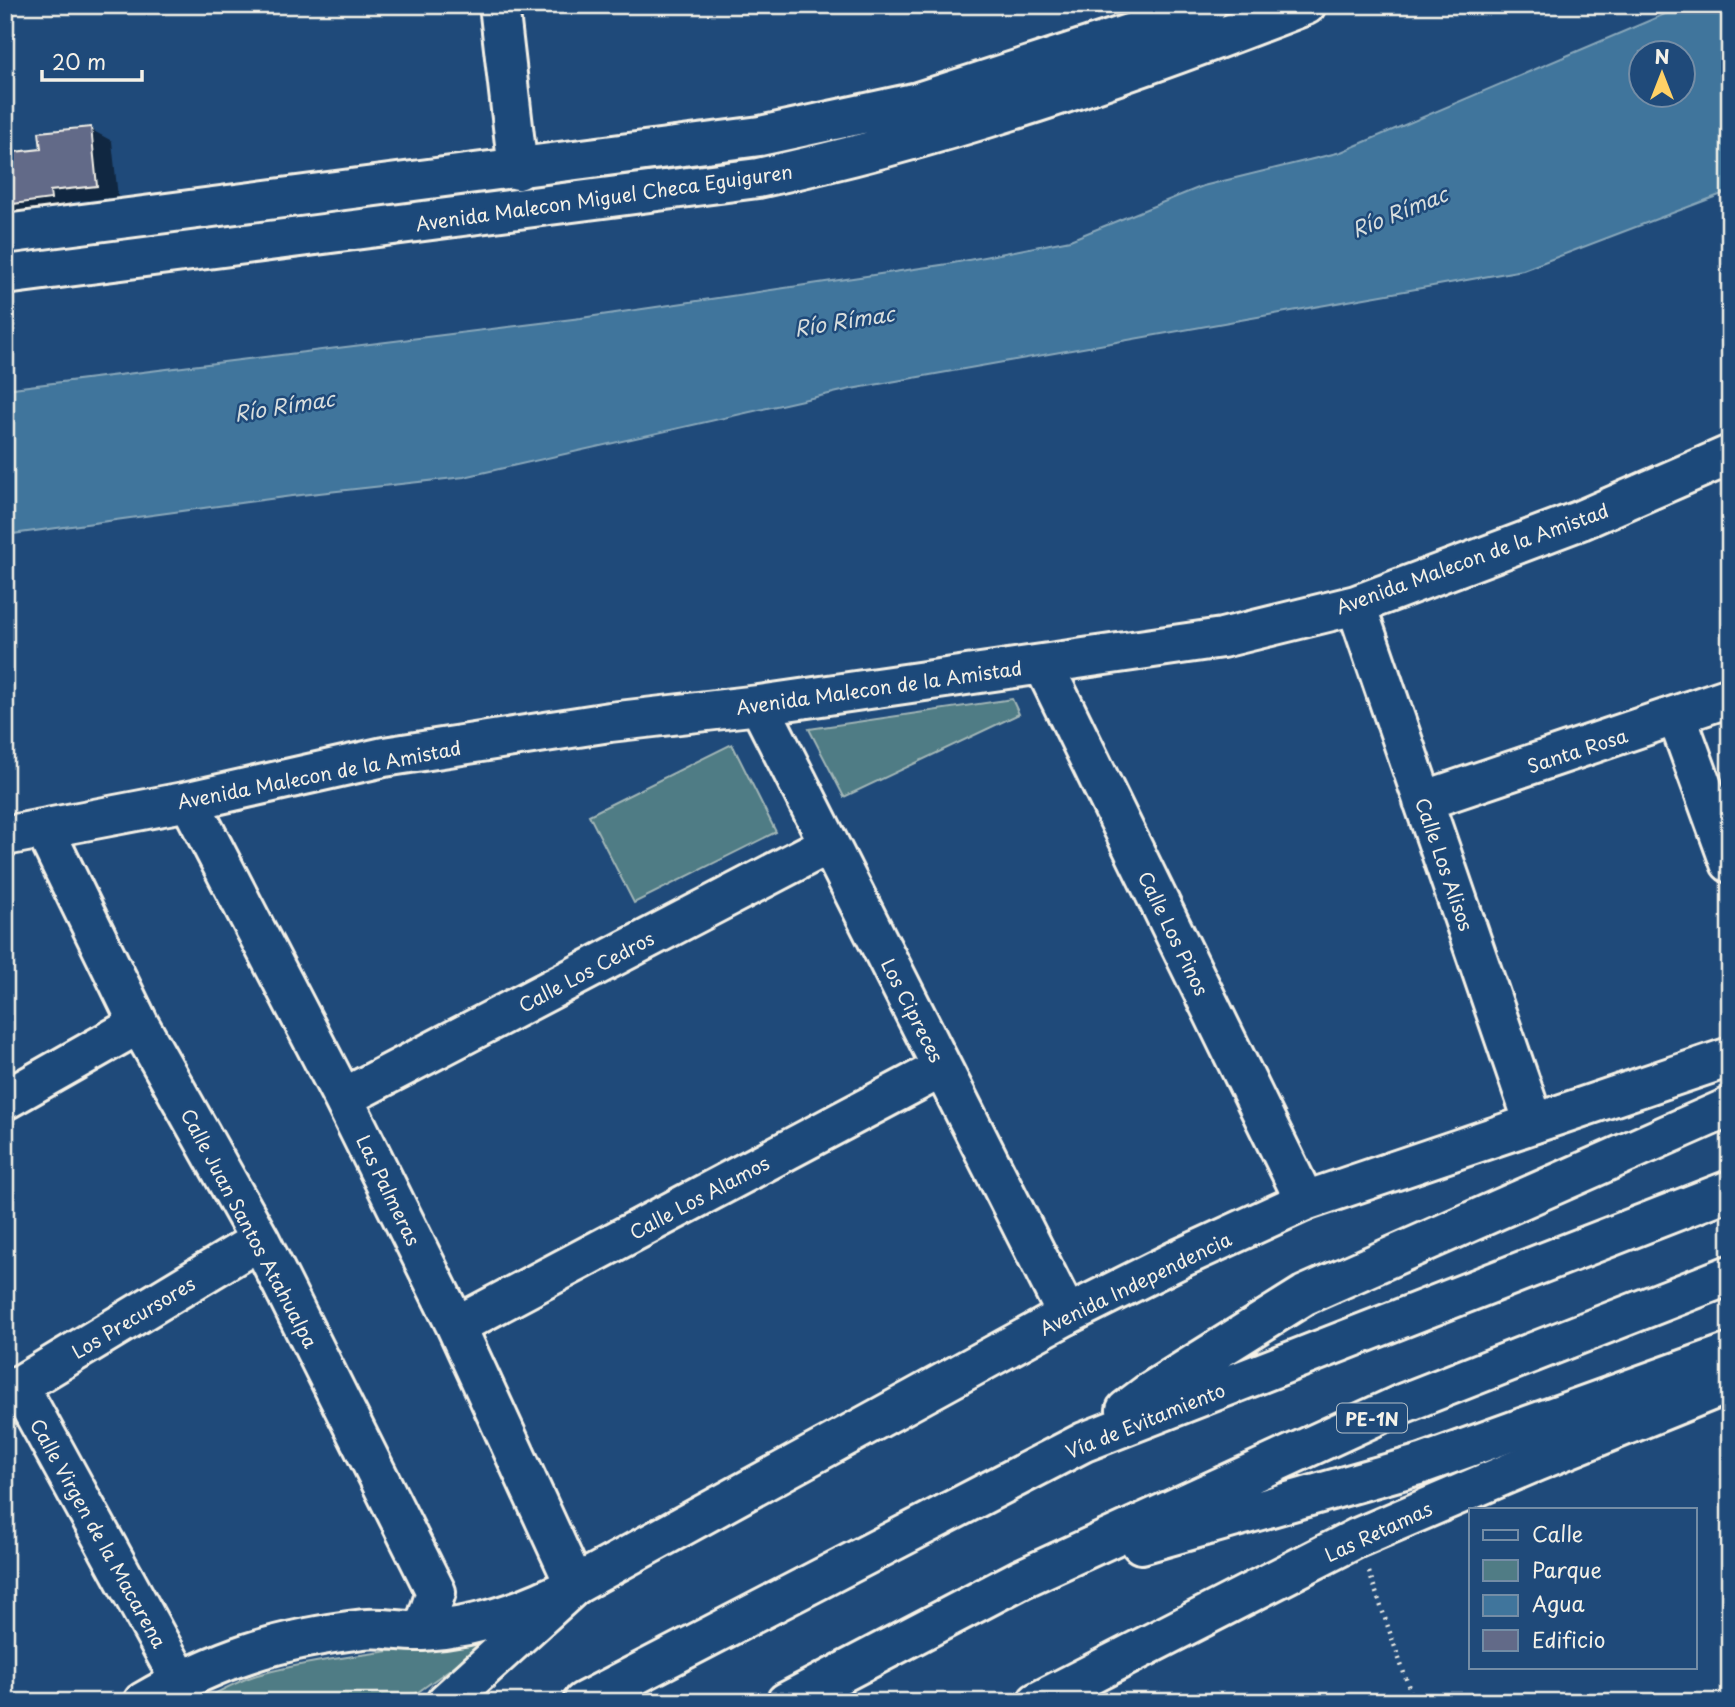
<svg xmlns="http://www.w3.org/2000/svg" width="1735" height="1707" font-family="'Playpen Sans',sans-serif">
  <style>
    .green { fill: #507c85; stroke: #a2b6b6; stroke-width: 2 }
    .water { fill: #40759c; stroke: #88a7ba; stroke-width: 2; fill-rule: evenodd }
    .shadow { fill: #0007 }
    .building { fill: #626a88; stroke: #f4f1e8; stroke-width: 2 }
    .lines { fill: none; stroke-linecap: round; stroke-linejoin: round }
    .minor-casing { stroke: #f4f1e8; stroke-width: 44 }
    .major-casing { stroke: #f4f1e8; stroke-width: 44 }
    .highway-casing { stroke: #f4f1e8; stroke-width: 44 }
    .path { stroke: #f4f1e8; stroke-width: 4.5; stroke-dasharray: 2 5; stroke-linecap: butt }
    .minor { stroke: #1f4a7a; stroke-width: 38 }
    .major { stroke: #1f4a7a; stroke-width: 38 }
    .highway { stroke: #1f4a7a; stroke-width: 38 }
    .labels { text-anchor: middle; dominant-baseline: central; stroke-width: 5; stroke-linejoin: round; paint-order: stroke }
    .shield { fill: #1f4a7a; stroke: #b4bfc7; stroke-width: 2 }
    .shield-label { font-size: 18px; font-weight: bold; fill: #f4f1e8 }
    .street-label { font-size: 19px; fill: #f4f1e8; stroke: #1f4a7a }
    .water-label { font-size: 21px; font-style: italic; fill: #d9dedd; stroke: #1f4a7a }
  </style>
  <rect width="100%" height="100%" fill="#1f4a7a"/>
  <filter id="ink" filterUnits="userSpaceOnUse"><feTurbulence type="fractalNoise" baseFrequency=".0143" numOctaves="2"/><feDisplacementMap in="SourceGraphic" scale="14" xChannelSelector="R" yChannelSelector="G"/><feConvolveMatrix kernelMatrix="1 2 1 2 8 2 1 2 1" color-interpolation-filters="sRGB"/></filter>
  <g filter="url(#ink)">
    <path class="green" d="M1012 699 1019 714 844 797 809 729Z
      M732 744 776 832 634 903 589 815Z
      M502 1632 404 1702H198C217 1693 237 1681 257 1675 337 1653 421 1651 502 1632Z"/>
    <path class="water" d="M1686 5H1730V191L1523 270 851 389 464 477 292 496 5 535V389L581 318 948 264 1070 240 1203 186 1341 152ZM1640 52H1682V94H1640Z"/>
    <path class="shadow" d="M90 129 112 141 118 197 71 202 72 211 26 216 5 204 43 151Z"/>
    <path class="building" d="M91 127 97 186 50 191 51 199 5 205V153L41 149 39 132Z"/>
    <g class="lines">
      <defs>
        <path id="minor" d="M499 5 518 170
          M1356 605 1534 1123
          M1043 664 1305 1201
          M759 705 1067 1315
          M1677 717 1730 863
          M1423 801 1730 697
          M44 829 139 1024 260 1240 436 1592 423 1631
          M5 836 189 801 384 757 610 722 759 705 1222 638 1356 605 1581 520 1730 455
          M343 1098 829 844
          M5 1100 139 1024
          M456 1326 942 1068
          M19 1386 180 1680
          M5 1394 260 1240
          M143 1702C218 1658 278 1639 364 1629 384 1627 403 1632 423 1631 477 1628 528 1610 575 1585L456 1326 343 1098 189 801"/>
        <path id="major" d="M5 234 760 136 918 102 1153 26 1207 5
          M5 275 758 178C946 138 1127 75 1306 5
          M575 1585 1067 1315 1183 1257 1305 1201 1730 1057
          M1037 1702 1357 1538 1535 1462 1730 1383"/>
        <path id="highway" d="M1126 1410 1150 1392 1305 1295 1730 1107
          M1141 1544 1422 1464 1730 1353
          M446 1702 575 1585
          M583 1702 1084 1442 1730 1190
          M786 1702 1021 1579 1404 1403 1730 1275"/>
      </defs>
      <use href="#minor" class="minor-casing"/>
      <use href="#major" class="major-casing"/>
      <use href="#highway" class="highway-casing"/>
      <path class="path" d="M1369 1572 1414 1702"/>
      <use href="#minor" class="minor"/>
      <use href="#major" class="major"/>
      <use href="#highway" class="highway"/>
    </g>
  </g>
  <g class="labels">
    <rect class="shield" x="1337" y="1403.5" width="70" height="29" rx="5"/>
    <g class="shield-label">
      <text x="1372" y="1418">PE-1N</text>
    </g>
    <g class="street-label">
      <text transform="translate(604 197) rotate(-8)">Avenida Malecon Miguel Checa Eguiguren</text>
      <text transform="translate(1472 558) rotate(-20)">Avenida Malecon de la Amistad</text>
      <text transform="translate(879 687) rotate(-8)">Avenida Malecon de la Amistad</text>
      <text transform="translate(1577 750) rotate(-18)">Santa Rosa</text>
      <text transform="translate(319 774) rotate(-11)">Avenida Malecon de la Amistad</text>
      <text transform="translate(1445 864) rotate(71)">Calle Los Alisos</text>
      <text transform="translate(1174 933) rotate(64)">Calle Los Pinos</text>
      <text transform="translate(586 971) rotate(-28)">Calle Los Cedros</text>
      <text transform="translate(913 1010) rotate(63)">Los Cipreces</text>
      <text transform="translate(389 1190) rotate(64)">Las Palmeras</text>
      <text transform="translate(699 1197) rotate(-28)">Calle Los Alamos</text>
      <text transform="translate(250 1228) rotate(62)">Calle Juan Santos Atahualpa</text>
      <text transform="translate(1135 1283) rotate(-26)">Avenida Independencia</text>
      <text transform="translate(133 1317) rotate(-31)">Los Precursores</text>
      <text transform="translate(1145 1420) rotate(-22)">Vía de Evitamiento</text>
      <text transform="translate(1378 1531) rotate(-25)">Las Retamas</text>
      <text transform="translate(99 1533) rotate(61)">Calle Virgen de la Macarena</text>
    </g>
    <g class="water-label">
      <text transform="translate(1399 211) rotate(-22)">Río Rímac</text>
      <text transform="translate(844 320) rotate(-9)">Río Rímac</text>
      <text transform="translate(284 405) rotate(-9)">Río Rímac</text>
    </g>
  </g>
  <rect width="1735" height="1707" fill="none" stroke="#1f4a7a" stroke-width="28"/>
  <rect x="14" y="14" width="1707" height="1679" fill="none" stroke="#f4f1e8" stroke-width="2.5" filter="url(#ink)"/>
  <rect x="1469" y="1508" width="228" height="161" fill="#1f4a7a" stroke="#748da6" stroke-width="2"/>
  <rect x="1483" y="1530" width="35" height="10" fill="#1f4a7a" stroke="#748da6" stroke-width="2"/>
  <text x="1532" y="1542" font-size="21" fill="#f4f1e8">Calle</text>
  <rect x="1483" y="1560" width="35" height="21" fill="#507c85" stroke="#748da6" stroke-width="2"/>
  <text x="1532" y="1578" font-size="21" fill="#f4f1e8">Parque</text>
  <rect x="1483" y="1595" width="35" height="21" fill="#40759c" stroke="#748da6" stroke-width="2"/>
  <text x="1532" y="1612" font-size="21" fill="#f4f1e8">Agua</text>
  <rect x="1483" y="1630" width="35" height="21" fill="#626a88" stroke="#748da6" stroke-width="2"/>
  <text x="1532" y="1648" font-size="21" fill="#f4f1e8">Edificio</text>
  <g transform="translate(1662 74)"><circle r="33" fill="#1f4a7a" stroke="#748da6" stroke-width="2"/>
  <path d="M0-5L12 26L0 18L-12 26Z" fill="#ffd166"/>
  <text y="-10" font-size="19" font-weight="bold" text-anchor="middle" fill="#f4f1e8">N</text>
  </g>
  <path d="M42 70v10h100v-10" fill="none" stroke="#f4f1e8" stroke-width="3.5"/>
  <text x="52" y="70" font-size="21" fill="#f4f1e8" stroke="#1f4a7a" stroke-width="5" paint-order="stroke">20 m</text>
</svg>
